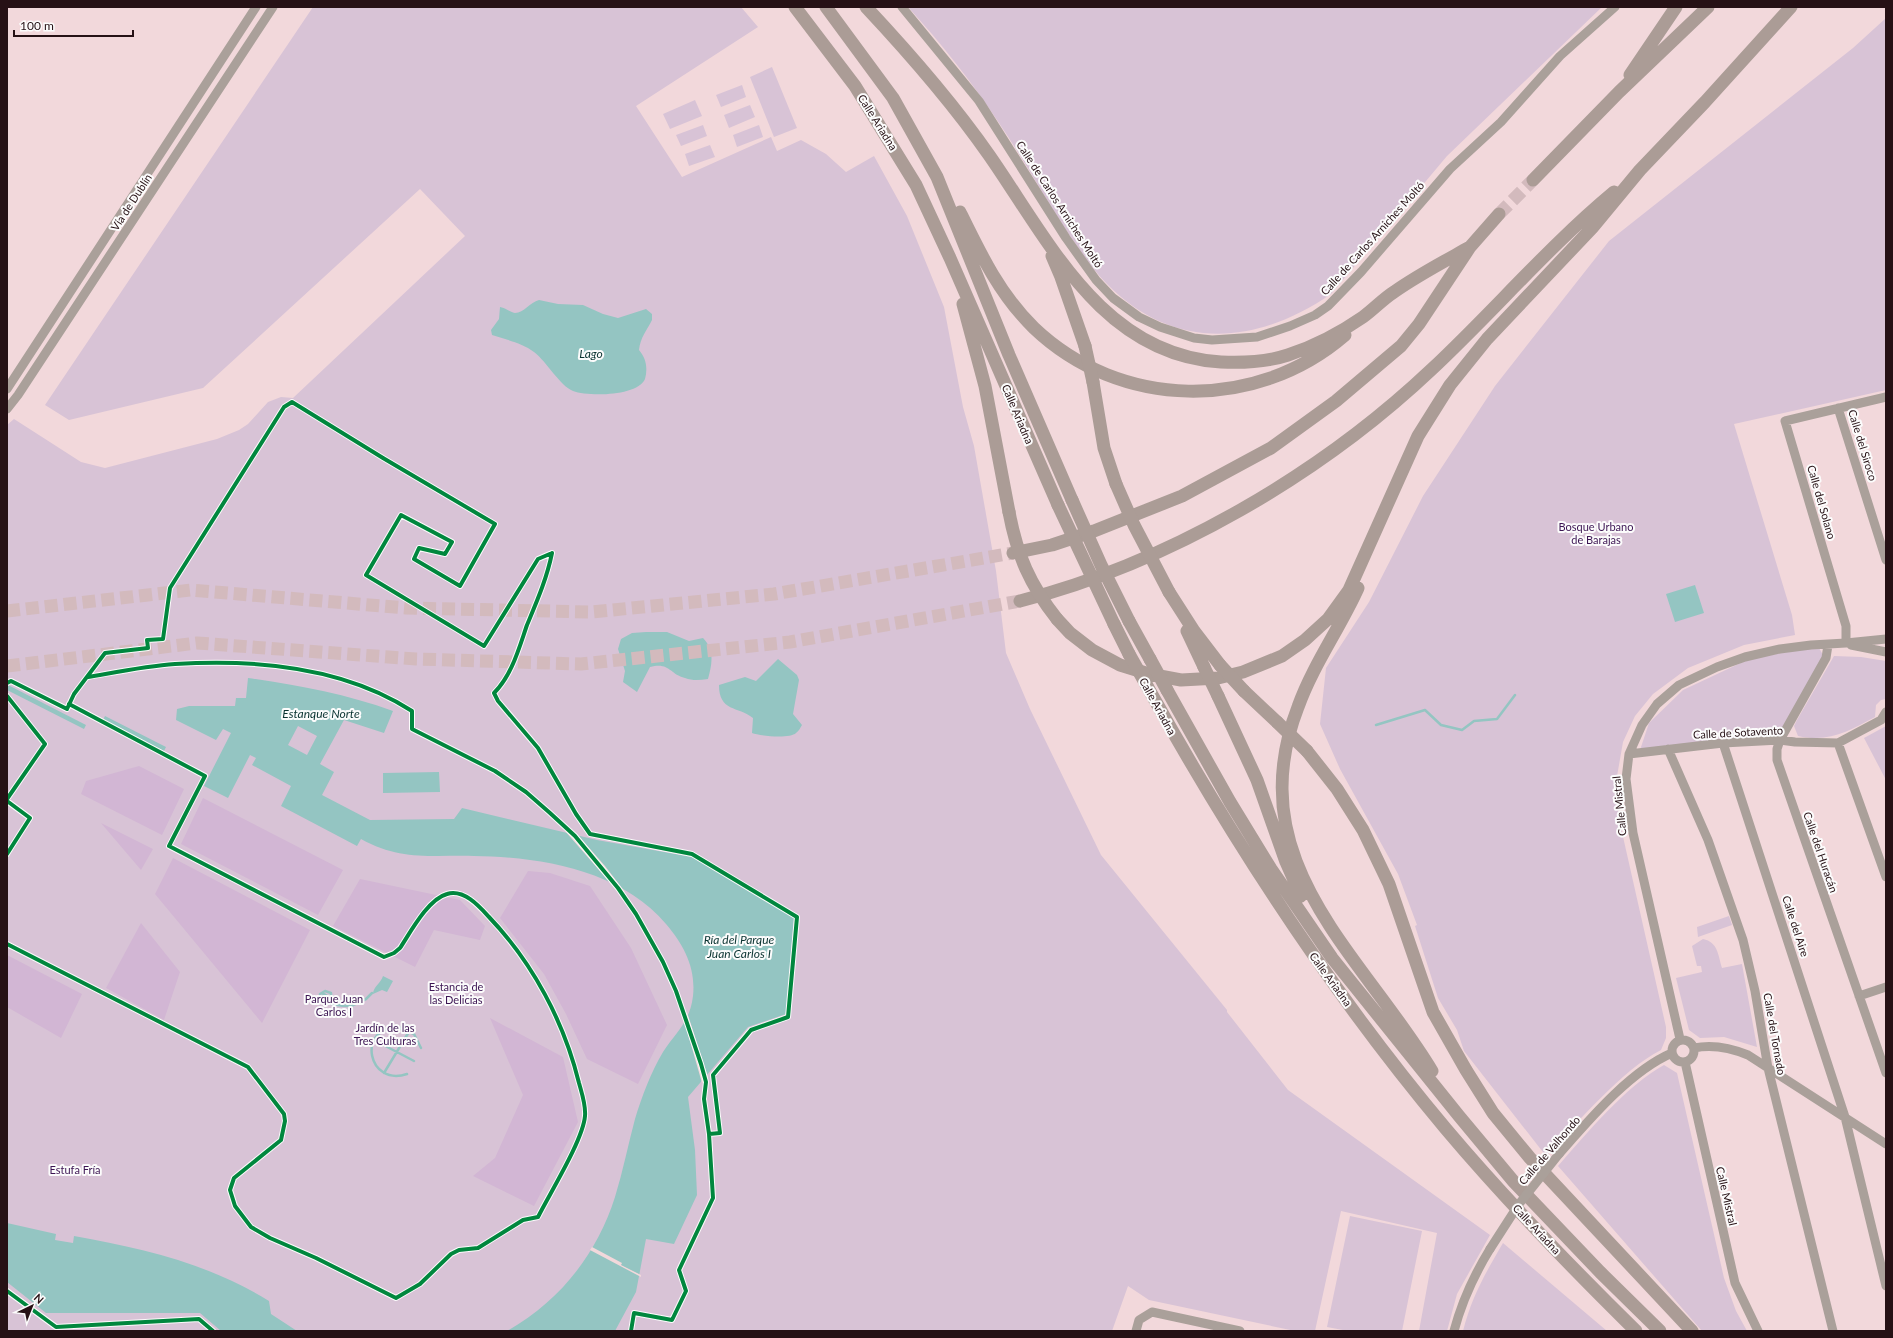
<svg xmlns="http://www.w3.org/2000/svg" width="1893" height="1338" font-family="Lato,sans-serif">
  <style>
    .green { fill: #d8c3d6 }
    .forest { fill: #d2b6d4 }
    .water { fill: #94c5c2; fill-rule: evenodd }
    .pier { fill: #f2d8db }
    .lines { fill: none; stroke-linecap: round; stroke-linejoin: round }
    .stream { stroke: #94c5c2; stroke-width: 2.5 }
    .highway-tunnel { stroke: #d3babd; stroke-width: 13; stroke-dasharray: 13 6; stroke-linecap: butt }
    .minor { stroke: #aaa09a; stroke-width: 9 }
    .highway { stroke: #ab9c96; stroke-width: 13 }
    .minor-bridge { stroke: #aaa09a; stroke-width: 9 }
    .highway-bridge { stroke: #ab9c96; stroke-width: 13 }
    .cycleway-casing { stroke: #fcfcfc; stroke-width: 6 }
    .cycleway { stroke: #00873e; stroke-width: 4 }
    .labels { text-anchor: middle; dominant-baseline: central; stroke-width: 4; stroke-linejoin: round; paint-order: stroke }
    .street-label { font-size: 11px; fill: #261115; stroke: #fcfcfc }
    .park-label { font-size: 11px; fill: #3c1553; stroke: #fcfcfc }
    .water-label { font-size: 12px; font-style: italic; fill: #0a3331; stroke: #fcfcfc }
  </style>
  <rect width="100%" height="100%" fill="#f2d8db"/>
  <path class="green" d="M313 7H741L758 27 636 106 682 177 771 137 777 151 801 140 826 154 846 172 874 156 907 216 944 307 963 407 974 446 996 571 1006 653 1030 709 1101 855 1227 1010V1012L1288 1090 1490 1235 1457 1294 1447 1331H1419L1437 1233 1341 1211 1315 1331H1295L1149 1300 1128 1286 1112 1331H7V425L14 419 81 462 105 468 217 439 239 430 248 424 268 402 281 397 293 398 465 236 420 189 203 388 69 420 45 405Z
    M908 7H1602L1447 156 1331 294C1257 345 1174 352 1107 284 1095 272 1086 259 1077 246 1049 206 1026 163 999 123 972 82 941 43 908 7Z
    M1886 18V390L1734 424 1792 615 1795 635 1744 645 1688 668 1653 694 1635 716 1623 742 1616 782 1619 819 1666 1027V1038L1661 1050C1623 1069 1576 1124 1546 1156L1464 1051 1457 1030 1438 998 1415 926 1417 925 1398 874 1340 769 1320 724 1326 668 1369 602 1423 496 1495 386 1609 241 1853 48Z
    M772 67 797 128 774 137 750 77Z
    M742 85 746 97 721 107 716 95Z
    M695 100 702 116 670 129 663 114Z
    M750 105 755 117 729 128 724 115Z
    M703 125 707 136 681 146 676 135Z
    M759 125 763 137 737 147 733 135Z
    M710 145 715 157 689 166 685 154Z
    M1819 648 1823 655 1780 740 1639 753 1649 723 1683 690 1747 660 1796 650Z
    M1834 656 1861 657 1886 661V699L1881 700 1876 705 1875 717C1849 731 1829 743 1798 736L1794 726 1797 720Z
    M1886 726V780L1864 738Z
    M1729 916 1732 925 1698 937 1697 927Z
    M1703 939C1718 942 1718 955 1722 968L1742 964 1757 1047 1724 1037 1700 1038 1689 1030 1676 978 1702 972 1701 966H1697L1692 946Z
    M1664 1065 1677 1073 1724 1278 1736 1311 1747 1331H1702L1558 1166C1587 1133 1626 1086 1664 1065Z
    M1350 1216 1422 1231 1402 1331H1348L1327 1327Z
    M1503 1243 1607 1331H1463C1472 1296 1485 1274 1503 1243Z"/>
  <path class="forest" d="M139 766 184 789 162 835 81 794 86 781Z
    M203 798 343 870 318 915 181 844Z
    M101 823 153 849 141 870Z
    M173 858 310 930 262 1023 155 894Z
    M528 871 550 873 590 886 631 948 667 1025 638 1084 587 1059 566 1014 544 974 500 918Z
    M360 879 460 900 485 926 480 940 434 930 415 967 333 926Z
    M141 923 180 972 164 1020 106 988Z
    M7 955 82 994 61 1038 7 1007Z
    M490 1018 563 1057 578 1122 534 1206 473 1176 495 1158 523 1095Z"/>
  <path class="water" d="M539 300 558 304 583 305 603 314 618 318 646 309 652 314V320C647 330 640 338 639 350 646 358 648 368 645 379 638 396 589 397 573 391 560 386 547 362 534 352 522 343 507 340 492 335L491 330 499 319 500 307C506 308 509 312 515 313 524 313 530 302 539 300Z
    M1695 585 1704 613 1675 622 1666 594Z
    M646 632H667L689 641 703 638C715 650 712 664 708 679 700 680 693 681 685 678 669 674 670 662 650 667L637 692 623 682 625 671 618 649 621 639 632 633Z
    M778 659 797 675 799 680 793 714 802 725C800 728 799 731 796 733 790 739 760 736 752 733L753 718C738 706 719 712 719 685L745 677 756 681Z
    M248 678C298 685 345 694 393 711L384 733 344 720 320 764 334 772 322 795 370 820 454 819 462 808 597 840 692 857 794 917 786 1014 748 1027 688 1097 695 1150 697 1195 674 1244 646 1239 636 1292 615 1331H507C560 1301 597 1254 615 1197 623 1171 628 1145 635 1119 642 1096 651 1072 663 1052 676 1032 690 1022 693 996 696 968 684 945 666 924 620 870 541 857 474 856 432 855 400 861 361 839L357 846 281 806 291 786 252 765 256 758 250 755 228 798 204 786 231 733 223 729 216 740 176 720 177 709 189 706H235L236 698H246ZM298 726 317 736 307 755 288 745Z
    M8 685 86 725 84 729 7 690Z
    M105 716 166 747 164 751 103 720Z
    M439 772 440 792 383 793V773Z
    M383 976 393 981 387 992 382 990 373 994C373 987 381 983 383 976Z
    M7 1223 56 1234 55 1240 73 1243 74 1236C142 1248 210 1264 269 1301L271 1314 297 1331H221L200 1313H46L7 1282Z"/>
  <path class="pier" d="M565 831 577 834 605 866 625 892 613 886Z
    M687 1012 708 1077 702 1083 684 1020Z
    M592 1247 622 1263 621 1265 641 1275V1277L590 1250Z"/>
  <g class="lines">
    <path class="stream" d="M1376 725 1425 710 1441 725 1462 730 1474 721 1497 719 1515 695
      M326 997H329L324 994 322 997 329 1001 331 999V993L325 991 320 994V1000C329 1004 341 1006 351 1006L366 999 372 993
      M374 1040 414 1061
      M384 1073 410 1030
      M407 1074C368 1087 356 1028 398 1027L414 1034 421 1048"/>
    <path class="highway-tunnel" d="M1499 214 1533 180
      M7 611 191 590 406 608 592 612 774 594 1013 553
      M7 666 197 643 416 659 581 664 790 642 1020 601"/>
    <path class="minor" d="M902 7 979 101 1066 238 1096 280 1113 298 1139 317 1160 327 1194 338 1212 340 1257 337 1290 326 1315 315 1328 306 1361 272 1450 169 1501 122 1560 56 1615 7
      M7 389 256 7
      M1838 408 1886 560
      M7 409 18 395 273 7
      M1846 643V626L1785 421 1886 397
      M1828 645 1826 658 1780 740 1777 749V760L1886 1073
      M1851 645 1886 652
      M1723 743 1845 1117 1886 1286
      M1838 743 1886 877
      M1668 749 1708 840 1743 940 1755 991 1768 1068 1833 1331
      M1629 754 1723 743 1780 740 1795 742 1838 743 1881 720 1886 712
      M1859 996 1886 987
      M1680 1039 1633 833 1626 779 1629 754 1642 725 1657 704 1679 685 1717 667 1745 657 1780 649 1811 645 1846 643 1886 639
      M1672 1051a11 11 0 1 1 22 0a11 11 0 1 1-22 0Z
      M1694 1048C1713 1044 1731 1048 1748 1055L1886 1144
      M1685 1062 1735 1283 1758 1331
      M1559 1154C1589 1120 1630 1071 1672 1053
      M1136 1331 1139 1320 1152 1312 1240 1331
      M1454 1331C1462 1301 1474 1275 1490 1249"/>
    <path class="highway" d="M795 7 855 86 916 185 950 258 1058 505
      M826 7 893 98 937 177 1009 355 1072 500
      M866 7C910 54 952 102 989 155 1049 241 1102 355 1221 362 1243 363 1267 362 1288 355 1315 346 1340 333 1363 317 1374 309 1383 299 1394 292 1418 275 1445 261 1470 247
      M1630 75 1676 7
      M1533 180 1619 92 1708 7
      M960 212C980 253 1000 295 1034 328 1120 410 1256 412 1345 335
      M1052 256 1061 277 1085 346
      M963 304 985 386 1009 512
      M1093 382 1104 448 1116 484
      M1013 553 1052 545 1094 531 1182 496 1271 448 1336 401 1401 346 1419 324 1470 247 1499 214
      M1358 588C1340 628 1313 665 1298 707 1238 862 1361 953 1432 1071
      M1169 592 1194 631 1220 665
      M1020 601C1169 563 1321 474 1432 369 1494 311 1549 246 1614 192
      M1057 619 1070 633 1092 650 1120 665 1149 674 1181 680 1218 678 1243 672 1282 656 1305 640 1328 619 1349 590 1418 436 1450 385 1487 339 1592 228 1640 170 1705 102 1791 7
      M1129 621 1150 659
      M1114 624 1129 654
      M1187 631 1204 667
      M1147 686C1233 841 1331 992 1446 1129 1505 1199 1570 1266 1636 1331
      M1167 690 1230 802 1271 869 1332 958 1459 1116 1514 1182 1600 1272 1660 1331
      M1244 691 1277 722
      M1218 696 1257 780 1286 862 1301 896
      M1307 751 1337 789 1363 830 1389 884 1433 1012 1466 1070 1493 1113 1530 1158 1692 1331"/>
    <path class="minor-bridge" d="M1490 1249 1519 1204 1559 1154"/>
    <path class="highway-bridge" d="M1085 346 1093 382
      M1116 484 1134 525 1169 592
      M1072 500 1101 565 1129 621
      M1058 505 1114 624
      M1009 512C1017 555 1030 585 1057 619
      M1129 654 1147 686
      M1150 659 1167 690
      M1220 665 1244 691
      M1204 667 1218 696
      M1277 722 1307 751"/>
    <defs>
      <path id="cycleway" d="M552 553C547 578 537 601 527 625 519 648 512 675 494 693L498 701 538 748 576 814 590 834 692 854 797 917 788 1017 751 1030 713 1075 720 1133 709 1134
        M88 677C117 672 146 666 175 664 255 659 344 667 412 711V729L495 771 526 792 550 813 575 836 618 888 636 914 663 962 676 991 701 1064 706 1082 704 1099 709 1134 713 1198 679 1270 686 1291 672 1320 634 1313 631 1331
        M7 683 11 681 67 709 74 694 105 653 148 648 147 640 163 639 170 588 284 407 292 402 383 458 495 524 460 586 414 559 419 548 445 554 452 542 401 515 366 575 484 646 538 559 552 553
        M7 696 45 744 7 799
        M7 801 30 818 7 854
        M7 944 248 1067 284 1114 285 1121 281 1140 234 1178 230 1190 235 1206 251 1227 270 1238 316 1258 396 1298 420 1284 451 1254 459 1250 478 1248 523 1220 538 1217C550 1193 583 1140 585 1116 586 1105 582 1094 579 1083 564 1022 533 963 489 917 479 906 464 889 447 894 428 899 410 933 400 948L394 953 384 957 169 846 205 776 69 704
        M7 1291 56 1327 199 1319 213 1331"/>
    </defs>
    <use href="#cycleway" class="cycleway-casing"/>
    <use href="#cycleway" class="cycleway"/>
  </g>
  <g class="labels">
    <g class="street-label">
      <text transform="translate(878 122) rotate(58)">Calle Ariadna</text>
      <text transform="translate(131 202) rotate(-57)">Vía de Dublín</text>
      <text transform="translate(1060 204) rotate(57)">Calle de Carlos Arniches Moltó</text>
      <text transform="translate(1372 238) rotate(-48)">Calle de Carlos Arniches Moltó</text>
      <text transform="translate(1018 414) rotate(67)">Calle Ariadna</text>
      <text transform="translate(1863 445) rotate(73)">Calle del Siroco</text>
      <text transform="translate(1822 502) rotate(74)">Calle del Solano</text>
      <text transform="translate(1158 706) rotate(61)">Calle Ariadna</text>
      <text transform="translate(1738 732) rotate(-3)">Calle de Sotavento</text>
      <text transform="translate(1619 806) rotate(-96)">Calle Mistral</text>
      <text transform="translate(1821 852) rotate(71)">Calle del Huracán</text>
      <text transform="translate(1796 926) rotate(72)">Calle del Aire</text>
      <text transform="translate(1331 979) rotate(54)">Calle Ariadna</text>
      <text transform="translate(1775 1034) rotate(80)">Calle del Tornado</text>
      <text transform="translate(1549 1150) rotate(-49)">Calle de Valhondo</text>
      <text transform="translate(1727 1196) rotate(77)">Calle Mistral</text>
      <text transform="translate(1537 1229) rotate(47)">Calle Ariadna</text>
    </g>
    <g class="park-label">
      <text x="1596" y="526">Bosque Urbano<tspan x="1596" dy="13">de Barajas</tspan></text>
      <text x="456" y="986">Estancia de<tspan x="456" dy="13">las Delicias</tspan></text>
      <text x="334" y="998">Parque Juan<tspan x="334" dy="13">Carlos I</tspan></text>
      <text x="385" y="1027">Jardín de las<tspan x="385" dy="13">Tres Culturas</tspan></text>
      <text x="75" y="1169">Estufa Fría</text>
    </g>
    <g class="water-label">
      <text x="591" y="353">Lago</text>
      <text x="321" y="713">Estanque Norte</text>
      <text x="739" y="939">Ría del Parque<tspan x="739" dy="14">Juan Carlos I</tspan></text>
    </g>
  </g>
  <rect width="1893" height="1338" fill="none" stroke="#261115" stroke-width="16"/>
  <g transform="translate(32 1306) rotate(43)" stroke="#fcfcfc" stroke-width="3" paint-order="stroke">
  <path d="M0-3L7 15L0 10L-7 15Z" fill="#261115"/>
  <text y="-6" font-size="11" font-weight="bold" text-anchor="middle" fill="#261115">N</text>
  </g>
  <path d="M14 30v6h119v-6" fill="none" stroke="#261115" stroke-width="2"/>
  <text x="20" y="30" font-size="12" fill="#261115" stroke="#fcfcfc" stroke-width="3" paint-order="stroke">100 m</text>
</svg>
